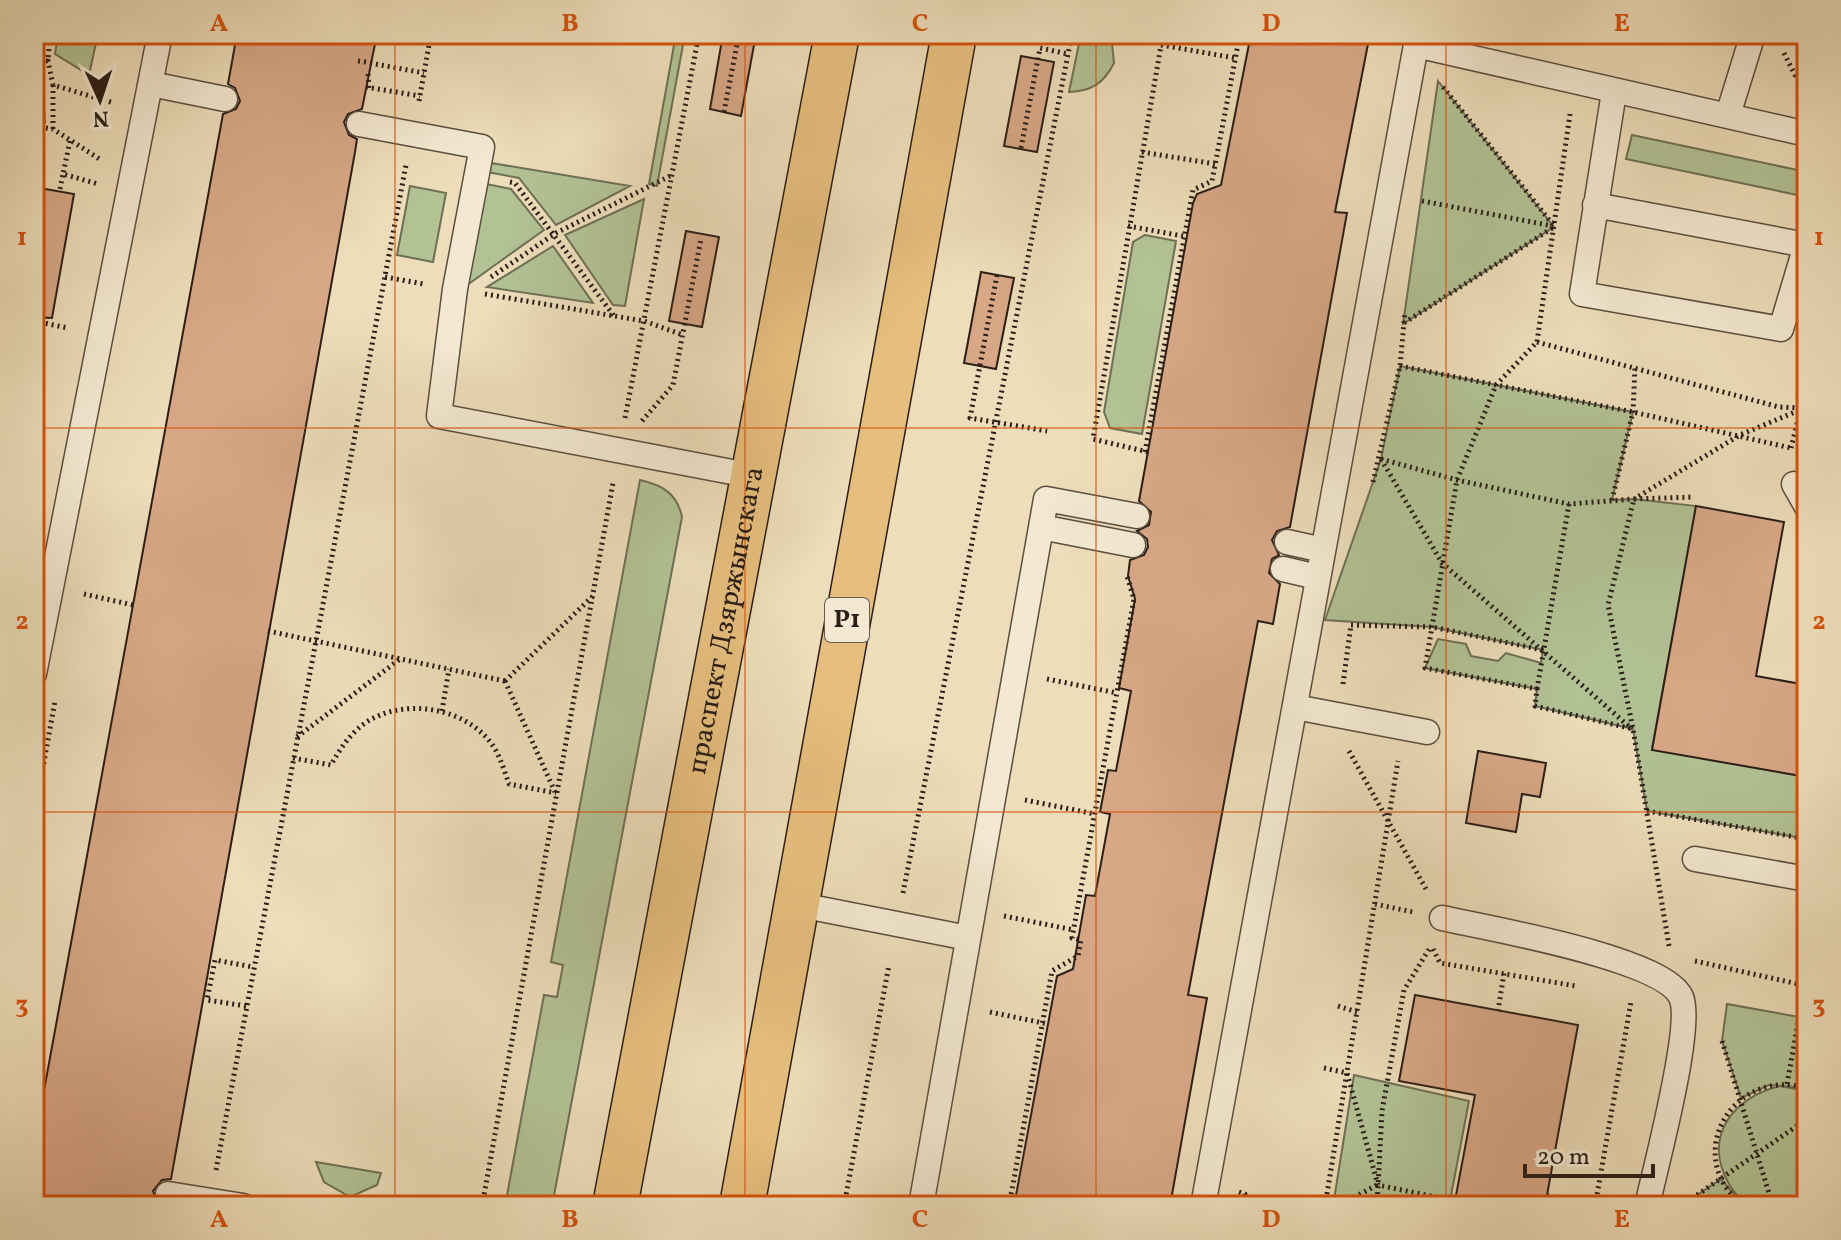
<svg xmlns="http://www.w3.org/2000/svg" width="1841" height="1240" font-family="Vollkorn,serif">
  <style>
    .green { fill: #b2c295; stroke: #6e7056; stroke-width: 2 }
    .building { fill: #d8a786; stroke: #2a1e18; stroke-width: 2 }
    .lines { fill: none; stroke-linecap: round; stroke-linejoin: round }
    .service-casing { stroke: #5b4e40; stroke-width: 27 }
    .primary-casing { stroke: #2a1e18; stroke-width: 47 }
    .path { stroke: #2a1e18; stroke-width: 5; stroke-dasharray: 2 4; stroke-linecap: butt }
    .service { stroke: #f3e9d2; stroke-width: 24 }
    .primary { stroke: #e6be7d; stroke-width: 44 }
    .grid { fill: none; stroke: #d5530d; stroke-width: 2; stroke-opacity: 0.55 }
    .labels { text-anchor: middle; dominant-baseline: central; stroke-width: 6; stroke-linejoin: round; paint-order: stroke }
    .shield { fill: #f3e9d2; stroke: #665b50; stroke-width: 2 }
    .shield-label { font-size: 26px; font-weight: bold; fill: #2a1e18 }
    .street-label { font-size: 28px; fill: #2a1e18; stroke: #f3e9d2 }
    .neatline { fill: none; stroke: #d5530d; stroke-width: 3 }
    .grid-label { font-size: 26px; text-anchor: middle; font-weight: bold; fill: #d5530d }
  </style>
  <rect width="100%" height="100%" fill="#edddba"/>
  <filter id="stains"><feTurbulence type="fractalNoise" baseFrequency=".0025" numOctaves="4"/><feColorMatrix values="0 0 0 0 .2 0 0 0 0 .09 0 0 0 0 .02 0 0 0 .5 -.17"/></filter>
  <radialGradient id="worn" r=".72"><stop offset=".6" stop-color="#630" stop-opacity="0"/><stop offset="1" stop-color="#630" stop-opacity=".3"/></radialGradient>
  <path class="green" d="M58 34H98L89 75 55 54Z
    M676 34H685L657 186 649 184Z
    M1081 34H1111L1114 63C1104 83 1092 91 1069 92Z
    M1438 81 1554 227 1403 324Z
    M34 83 42 84 45 122 34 120Z
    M1632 135 1807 172V197L1626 159Z
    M485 162 630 186 556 225 519 178 482 171Z
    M481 183 511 189 544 230 470 283 463 282Z
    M410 186 446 193 433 262 397 255Z
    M644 199 625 306 613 305 565 235Z
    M1145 235 1176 241 1142 434 1110 428 1104 412 1133 242Z
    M553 246 593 303 487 287Z
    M1400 366 1633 412 1612 500 1634 499 1696 506 1652 749 1807 777V839L1647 811 1633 729 1535 706 1537 689 1425 668 1438 639 1466 644 1471 656 1498 661 1506 653 1541 663 1543 650 1432 627 1325 620 1381 459Z
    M640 480C662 485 677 493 682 517L552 1206H505L544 995 557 997 563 965 551 962Z
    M1805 985 1807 1088 1769 1085 1741 1098 1722 1041 1727 1004 1799 1017Z
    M1354 1075 1469 1101 1449 1206H1333Z
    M1780 1086 1807 1091V1206C1791 1206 1766 1211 1751 1206 1742 1203 1733 1191 1729 1184 1702 1137 1733 1097 1780 1086Z
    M316 1162 381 1173 377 1185 350 1197 324 1182Z
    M1721 1179 1744 1206H1694L1697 1195Z"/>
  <path class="building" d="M237 34H377L362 109 348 114 344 122 349 135 357 139 355 152 171 1179 162 1180 153 1191 159 1206H34V1145L223 114 236 109 240 101 235 88 228 84Z
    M723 34H756L741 116 710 109Z
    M1251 34H1370L1335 212 1347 213 1290 527 1277 531 1272 540 1279 555 1272 559 1269 573 1280 584 1273 624 1258 621 1188 995 1207 998 1170 1206H1014L1057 976 1073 969 1086 895 1095 896 1110 814 1100 812 1108 770 1116 771 1131 691 1119 688 1135 599 1128 576 1130 560 1144 555 1148 547 1147 539 1137 531 1149 525 1151 512 1139 501 1193 203 1197 194 1221 185Z
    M1021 56 1054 62 1037 152 1004 146Z
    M34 187 74 194 52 318 34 317Z
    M686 231 719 237 702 327 669 321Z
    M981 272 1014 278 996 369 964 363Z
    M1696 506 1784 522 1756 676 1807 685V777L1652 750Z
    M1478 751 1546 763 1540 797 1522 794 1516 832 1466 823Z
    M1415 995 1578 1025 1545 1206H1454L1475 1095 1399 1081Z"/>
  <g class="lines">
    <defs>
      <path id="service" d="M151 84 225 99
        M1614 92 1582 294 1781 329 1807 242
        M1728 115 1753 34
        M359 124 482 147 455 289 439 416 753 476
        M1595 205 1806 245
        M1794 484 1807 507
        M1041 527 1133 545
        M1287 542 1323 550
        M1283 569 1317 577
        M34 674 160 34
        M1295 707 1427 732
        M1695 859 1807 879
        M795 904 968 938
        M1442 918C1487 928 1663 958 1681 997 1694 1025 1655 1169 1647 1206
        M168 1194 243 1206
        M921 1206 1046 499 1137 516
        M1203 1206 1416 45 1807 134"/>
      <g id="primary">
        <path id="s1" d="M615 1206 837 34"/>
        <path d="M742 1206 954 34"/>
      </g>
    </defs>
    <use href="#service" class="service-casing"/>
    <use href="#primary" class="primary-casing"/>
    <path class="path" d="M1626 34 1666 41 1667 34
      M1161 45 1235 58
      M34 48 48 61 53 85 114 103
      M1784 53 1795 75 1807 83
      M34 59 48 61 50 34
      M358 61 366 62
      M370 63 424 73
      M368 74 369 88
      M366 87 420 96
      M1443 87 1554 226
      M419 101 431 34
      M724 112 739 34
      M1570 114 1537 342 1496 385 1457 480 1425 668 1537 689 1535 706 1633 729
      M34 126 53 129 101 160
      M53 129V85
      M70 141 63 174 98 184
      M1021 148 1040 48 1068 54
      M1142 152 1215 164
      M510 182 515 183 614 316
      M60 189 63 174
      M1422 201 1553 226
      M1128 226 1183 236
      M997 275 970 418 1047 431
      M385 277 424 284
      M491 277 556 233 670 176
      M485 294 644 321 683 335
      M34 321 68 328
      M1404 323 1554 227
      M1537 342 1779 407 1801 408 1791 448
      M1400 366 1633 412 1791 448
      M625 418 699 34
      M642 421 673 385 701 239
      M1145 452 1193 190 1212 181 1240 34
      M1148 452 1093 439 1163 34
      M1381 459 1457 480 1569 504 1634 499 1740 435 1807 407
      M1381 459 1442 563 1632 729
      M1373 482 1400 366 1405 312
      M1612 500 1633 412 1635 367
      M84 594 133 605
      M1351 625 1432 627 1543 650
      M268 631 505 681
      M1047 679 1117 693
      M505 681 555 792
      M505 681 593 596
      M1343 684 1351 625
      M1537 689 1569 504
      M442 711 449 669
      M297 737 400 659
      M1349 751 1426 889
      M293 758 331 765C342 745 356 725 378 716 416 699 472 711 495 749 501 759 505 773 509 784L556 793
      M1025 800 1095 814
      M1647 811 1807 839
      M34 817 55 701
      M903 893 1072 34
      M1375 904 1413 912
      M1004 916 1074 930
      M1669 946 1633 729 1608 605 1634 499 1694 497
      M1433 949 1440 963 1576 986
      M1695 961 1807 986
      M246 1006 207 1000 215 960 253 967
      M1338 1006 1357 1012
      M1498 1011 1504 973
      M990 1012 1048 1024
      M1798 1028 1807 1030
      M1722 1041 1773 1206
      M1324 1068 1347 1073 1378 1185 1455 1201
      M1787 1084 1805 985
      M216 1170 406 165
      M1239 1192 1245 1194 1243 1206
      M1697 1195 1807 1119
      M1547 1196 1595 1204
      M482 1206 613 483
      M844 1206 889 965
      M1009 1206 1052 971 1078 956 1081 940 1072 938 1134 599 1127 576
      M1325 1206 1398 761
      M1338 1206 1377 1185
      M1377 1206 1382 1111 1404 990 1431 946
      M1595 1206 1631 1002
      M1744 1206C1680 1158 1732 1066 1807 1088"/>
    <use href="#service" class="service"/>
    <use href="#primary" class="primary"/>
  </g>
  <path class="grid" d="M395 34V1206M745 34V1206M1096 34V1206M1446 34V1206M34 428H1807M34 812H1807"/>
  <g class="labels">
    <rect class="shield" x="825" y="598" width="44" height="44" rx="6"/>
    <g class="shield-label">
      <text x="847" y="620">Р1</text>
    </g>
    <g class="street-label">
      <text stroke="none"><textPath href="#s1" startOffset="596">праспект Дзяржынскага</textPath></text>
    </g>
  </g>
  <rect width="1841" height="1240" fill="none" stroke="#edddba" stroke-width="88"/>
  <g transform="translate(100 100) rotate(177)" stroke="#f3e9d2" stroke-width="6" paint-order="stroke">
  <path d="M0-6L14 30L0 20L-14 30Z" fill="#2a1e18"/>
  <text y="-12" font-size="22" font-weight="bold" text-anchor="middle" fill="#2a1e18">N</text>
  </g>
  <path d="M1525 1164v12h128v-12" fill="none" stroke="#2a1e18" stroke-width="4"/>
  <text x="1537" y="1164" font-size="24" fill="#2a1e18" stroke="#f3e9d2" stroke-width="6" paint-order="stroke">20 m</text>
  <rect x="44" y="44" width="1753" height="1152" class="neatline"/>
  <g class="grid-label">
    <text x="219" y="31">A</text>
    <text x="570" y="31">B</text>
    <text x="920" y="31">C</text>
    <text x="1271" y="31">D</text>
    <text x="1622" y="31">E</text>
    <text x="22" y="245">1</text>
    <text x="1819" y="245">1</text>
    <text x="22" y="629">2</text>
    <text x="1819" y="629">2</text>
    <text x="22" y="1013">3</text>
    <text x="1819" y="1013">3</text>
    <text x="219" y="1227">A</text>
    <text x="570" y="1227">B</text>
    <text x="920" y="1227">C</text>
    <text x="1271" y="1227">D</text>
    <text x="1622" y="1227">E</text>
  </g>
  <rect width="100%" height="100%" filter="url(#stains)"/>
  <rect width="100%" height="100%" fill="url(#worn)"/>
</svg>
